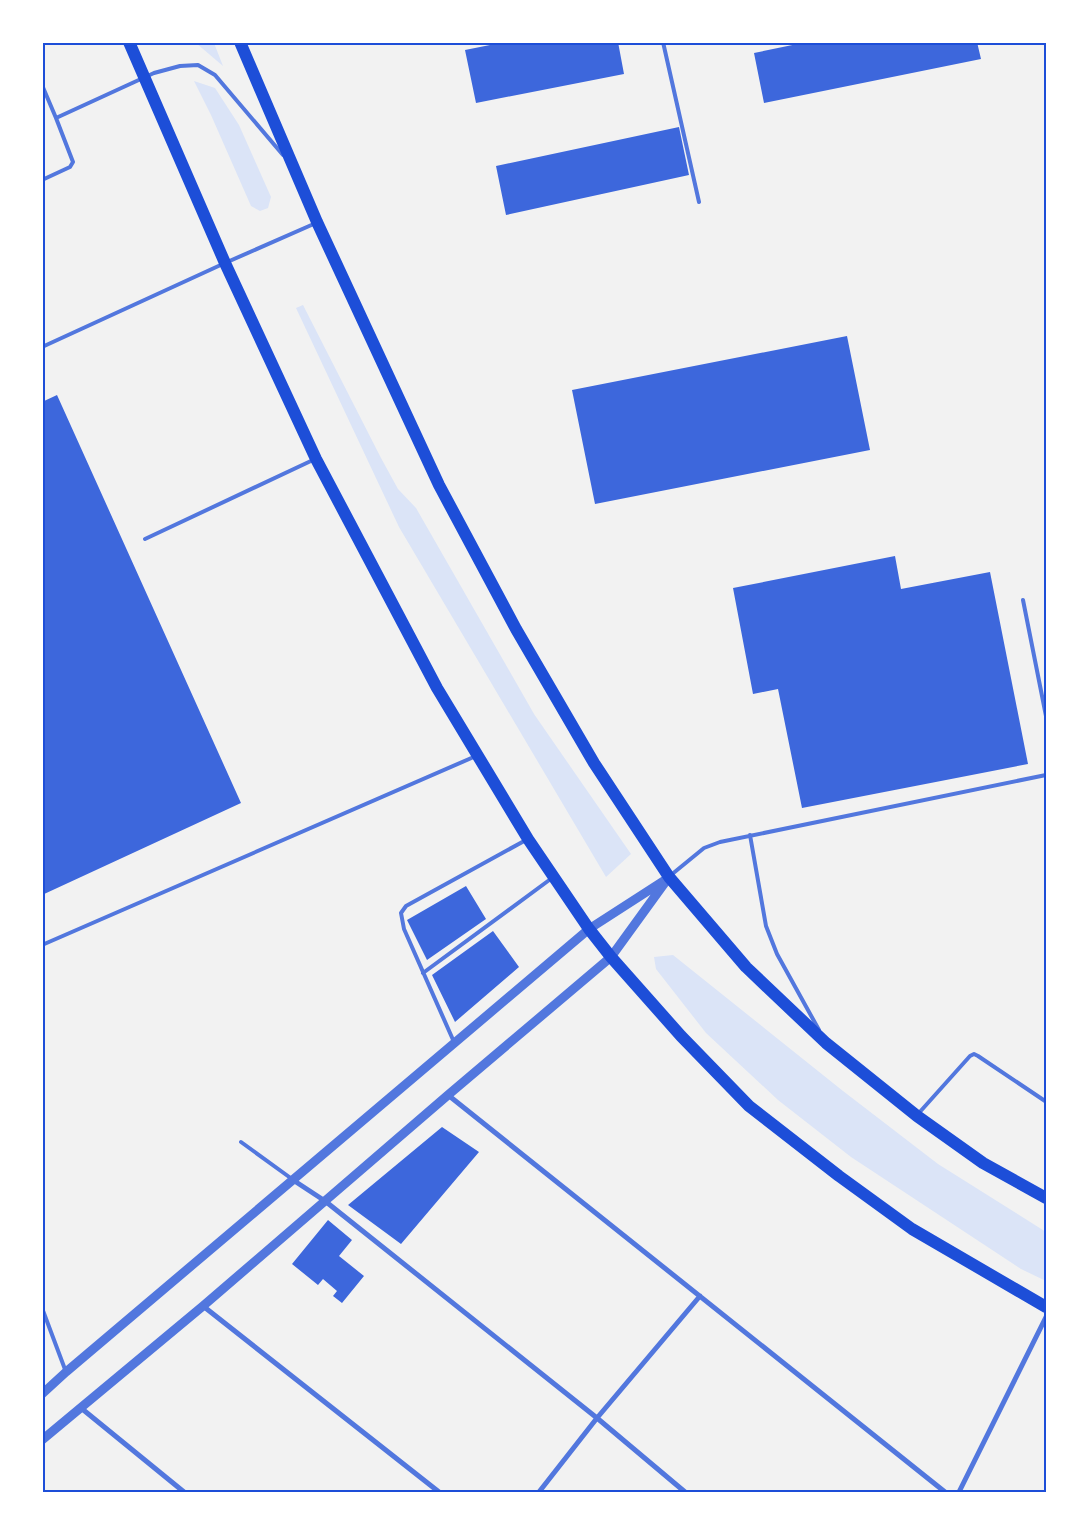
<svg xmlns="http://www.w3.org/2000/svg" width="1089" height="1535" font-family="'Archivo Narrow',sans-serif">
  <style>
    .green { fill: #dbe4f7 }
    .building { fill: #3d67dc }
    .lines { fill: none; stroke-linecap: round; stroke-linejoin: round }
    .service { stroke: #5277de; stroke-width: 4 }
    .minor { stroke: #5277de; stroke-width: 5 }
    .tertiary { stroke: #5277de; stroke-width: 9 }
    .primary { stroke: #1d4ed8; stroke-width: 12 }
    .neatline { fill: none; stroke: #1d4ed8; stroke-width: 2 }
  </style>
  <rect width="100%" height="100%" fill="#f2f2f2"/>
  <path class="green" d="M196 43H214L223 66Z
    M194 81 215 88 239 125 271 197 268 208 260 211 251 206 211 115Z
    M303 305 381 458 398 489 416 508 534 714 631 854 606 877 399 527 296 308Z
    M673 955 843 1091 938 1164 1046 1232V1281L1021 1269 851 1157 778 1100 706 1033 656 969 654 957Z"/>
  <path class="building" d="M505 42H618L624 74 476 103 465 50Z
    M807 42H977L981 59 764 103 754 53Z
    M679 127 689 175 506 215 496 166Z
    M847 336 870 450 595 504 572 390Z
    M57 395 241 803 42 895V402Z
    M895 556 901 589 990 572 1028 764 802 808 778 689 753 694 733 588Z
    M466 886 486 919 427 960 407 920Z
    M493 931 519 967 455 1022 432 975Z
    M442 1127 479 1152 401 1244 348 1205Z
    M328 1220 352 1240 339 1256 364 1276 342 1303 333 1296 337 1291 323 1279 318 1285 292 1264Z"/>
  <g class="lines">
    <path class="service" d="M663 42 699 202
      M42 85 56 118 154 73 180 66 198 65 215 75 283 155
      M42 180 70 167 73 162 56 118
      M42 347 225 263 316 223
      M145 539 313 460
      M1023 600 1046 716
      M750 835 766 926 777 954 819 1030
      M671 875 704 848 720 842 1046 775
      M42 945 476 756
      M423 973 552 878
      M454 1042 404 929 401 913 406 906 526 840
      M918 1114 970 1056 974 1054 978 1056 1045 1101
      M241 1142 292 1179
      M42 1308 66 1372"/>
    <path class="minor" d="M448 1095 945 1492
      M293 1180 325 1201 597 1418 685 1492
      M203 1306 439 1492
      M81 1408 184 1492
      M539 1492 597 1418 700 1296
      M959 1492 1046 1317"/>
    <path class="tertiary" d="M42 1394 66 1372 589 929 665 880
      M42 1440 203 1306 448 1095 611 957 669 877"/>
    <path class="primary" d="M129 42 225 263 316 459 437 688 528 839 589 929 611 957 681 1036 749 1106 839 1176 912 1229 1046 1307
      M240 42 317 222 439 485 516 629 594 763 669 877 746 967 826 1043 917 1116 983 1163 1046 1198"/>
  </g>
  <rect width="1089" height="1535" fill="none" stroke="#ffffff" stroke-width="88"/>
  <rect x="44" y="44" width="1001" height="1447" class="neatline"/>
</svg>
